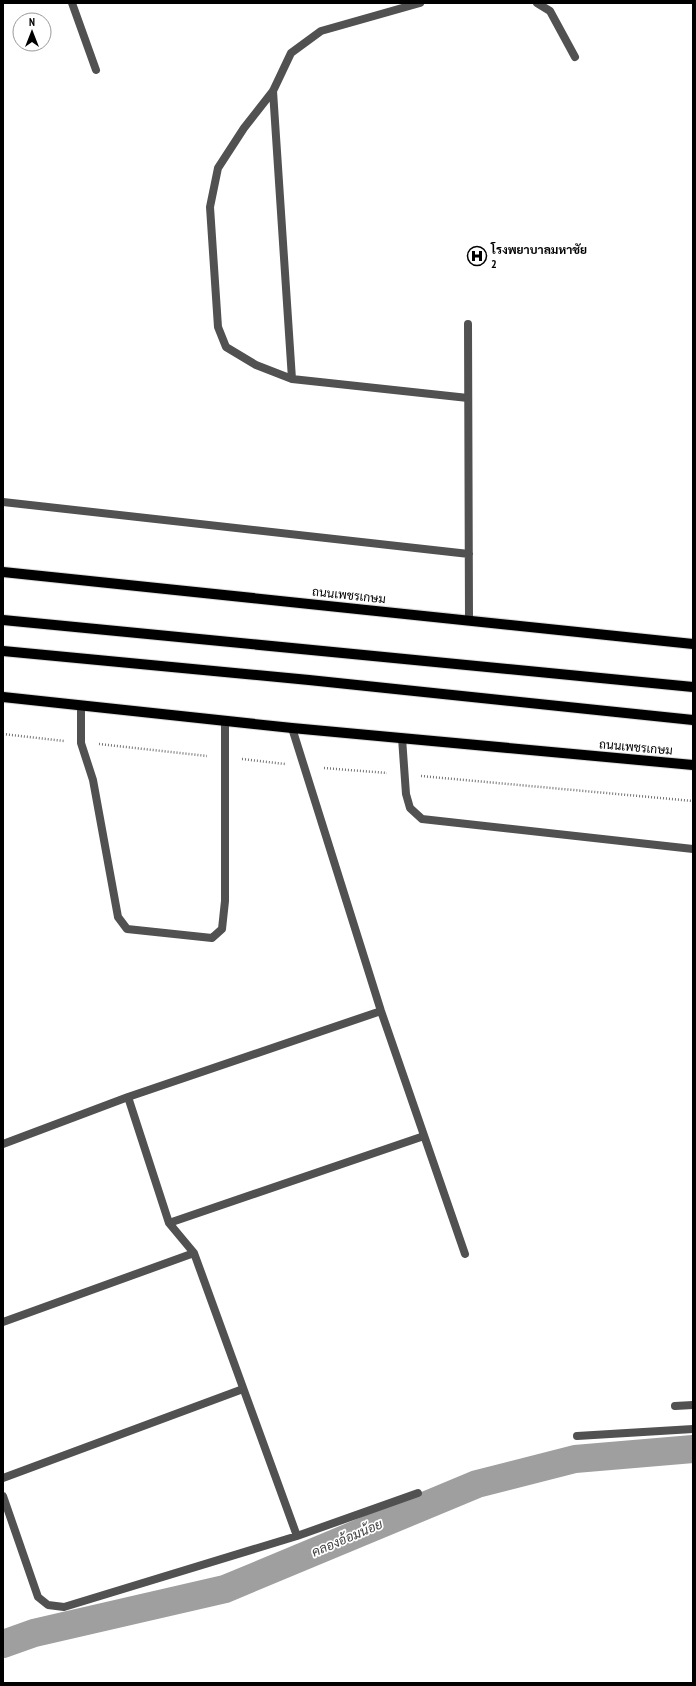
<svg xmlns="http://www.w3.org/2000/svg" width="696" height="1686" font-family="'PT Sans Narrow',Sarabun,sans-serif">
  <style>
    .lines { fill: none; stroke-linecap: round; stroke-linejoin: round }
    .canal { stroke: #9f9f9f; stroke-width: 28 }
    .primary-casing { stroke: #dbdbdb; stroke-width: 12 }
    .path { stroke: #737373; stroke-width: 2.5; stroke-dasharray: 1 2; stroke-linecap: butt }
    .lane { stroke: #515151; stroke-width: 8 }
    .street { stroke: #515151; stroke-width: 8 }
    .primary { stroke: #000; stroke-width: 10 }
    .labels { text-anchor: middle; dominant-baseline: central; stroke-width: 3.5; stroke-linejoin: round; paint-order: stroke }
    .poi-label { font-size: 12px; font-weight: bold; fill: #000; stroke: #fff; text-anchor: start }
    .street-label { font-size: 12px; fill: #000; stroke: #fff }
    .water-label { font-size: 13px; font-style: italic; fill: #404040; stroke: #fff }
  </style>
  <rect width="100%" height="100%" fill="#fff"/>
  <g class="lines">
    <path class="canal" d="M3 1644 34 1633 225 1589 477 1484 575 1459 693 1449"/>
    <defs>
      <path id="primary" d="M3 572 693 644
        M3 620 693 687
        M3 651 309 680 693 720
        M3 697 292 728 693 765"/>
    </defs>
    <use href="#primary" class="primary-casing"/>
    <path class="path" d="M3 734 64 741
      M99 744 207 756
      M242 759 285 764
      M324 768 387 773
      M421 776 693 801"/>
    <path class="lane" d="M420 3 321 31 291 53 273 91 244 128 218 168 210 207 218 327 226 347 256 365 292 379 468 398
      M273 91 292 379
      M81 706V743L93 780 118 917 127 929 212 938 222 929 225 901V721
      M402 738 406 794 410 808 422 819 693 849
      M675 1406 693 1405"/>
    <path class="street" d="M72 3 96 70
      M537 3 550 11 575 57
      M468 324 469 620
      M3 502 469 554
      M292 728 381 1011 465 1254
      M3 1144 128 1097
      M169 1223 424 1136
      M3 1322 194 1253
      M577 1436 693 1429
      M3 1478 243 1389
      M3 1496 38 1597 48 1605 64 1607 297 1536 418 1493
      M297 1536 194 1253 169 1223 128 1097 381 1011"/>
    <use href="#primary" class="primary"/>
  </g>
  <defs>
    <symbol id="hospital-ring" viewBox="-11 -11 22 22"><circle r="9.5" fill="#fff" stroke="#000" stroke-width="1.5"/><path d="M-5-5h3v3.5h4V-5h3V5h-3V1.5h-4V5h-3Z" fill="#000"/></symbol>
  </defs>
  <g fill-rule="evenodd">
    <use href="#hospital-ring" x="466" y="245" width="22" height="22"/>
  </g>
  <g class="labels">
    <g class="poi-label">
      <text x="491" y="249">โรงพยาบาลมหาชัย<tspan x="491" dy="14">2</tspan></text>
    </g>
    <g class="street-label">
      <text transform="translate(349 595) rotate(6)">ถนนเพชรเกษม</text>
      <text transform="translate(636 747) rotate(5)">ถนนเพชรเกษม</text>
    </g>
    <g class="water-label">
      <text transform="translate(347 1538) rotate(-23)">คลองอ้อมน้อย</text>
    </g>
  </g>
  <rect width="696" height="1686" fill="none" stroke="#000000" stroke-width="8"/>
  <g transform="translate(32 32)"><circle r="19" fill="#ffffff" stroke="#999999"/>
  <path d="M0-3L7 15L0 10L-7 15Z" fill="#000000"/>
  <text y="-6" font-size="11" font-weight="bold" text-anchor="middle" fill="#000000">N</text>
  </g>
</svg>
